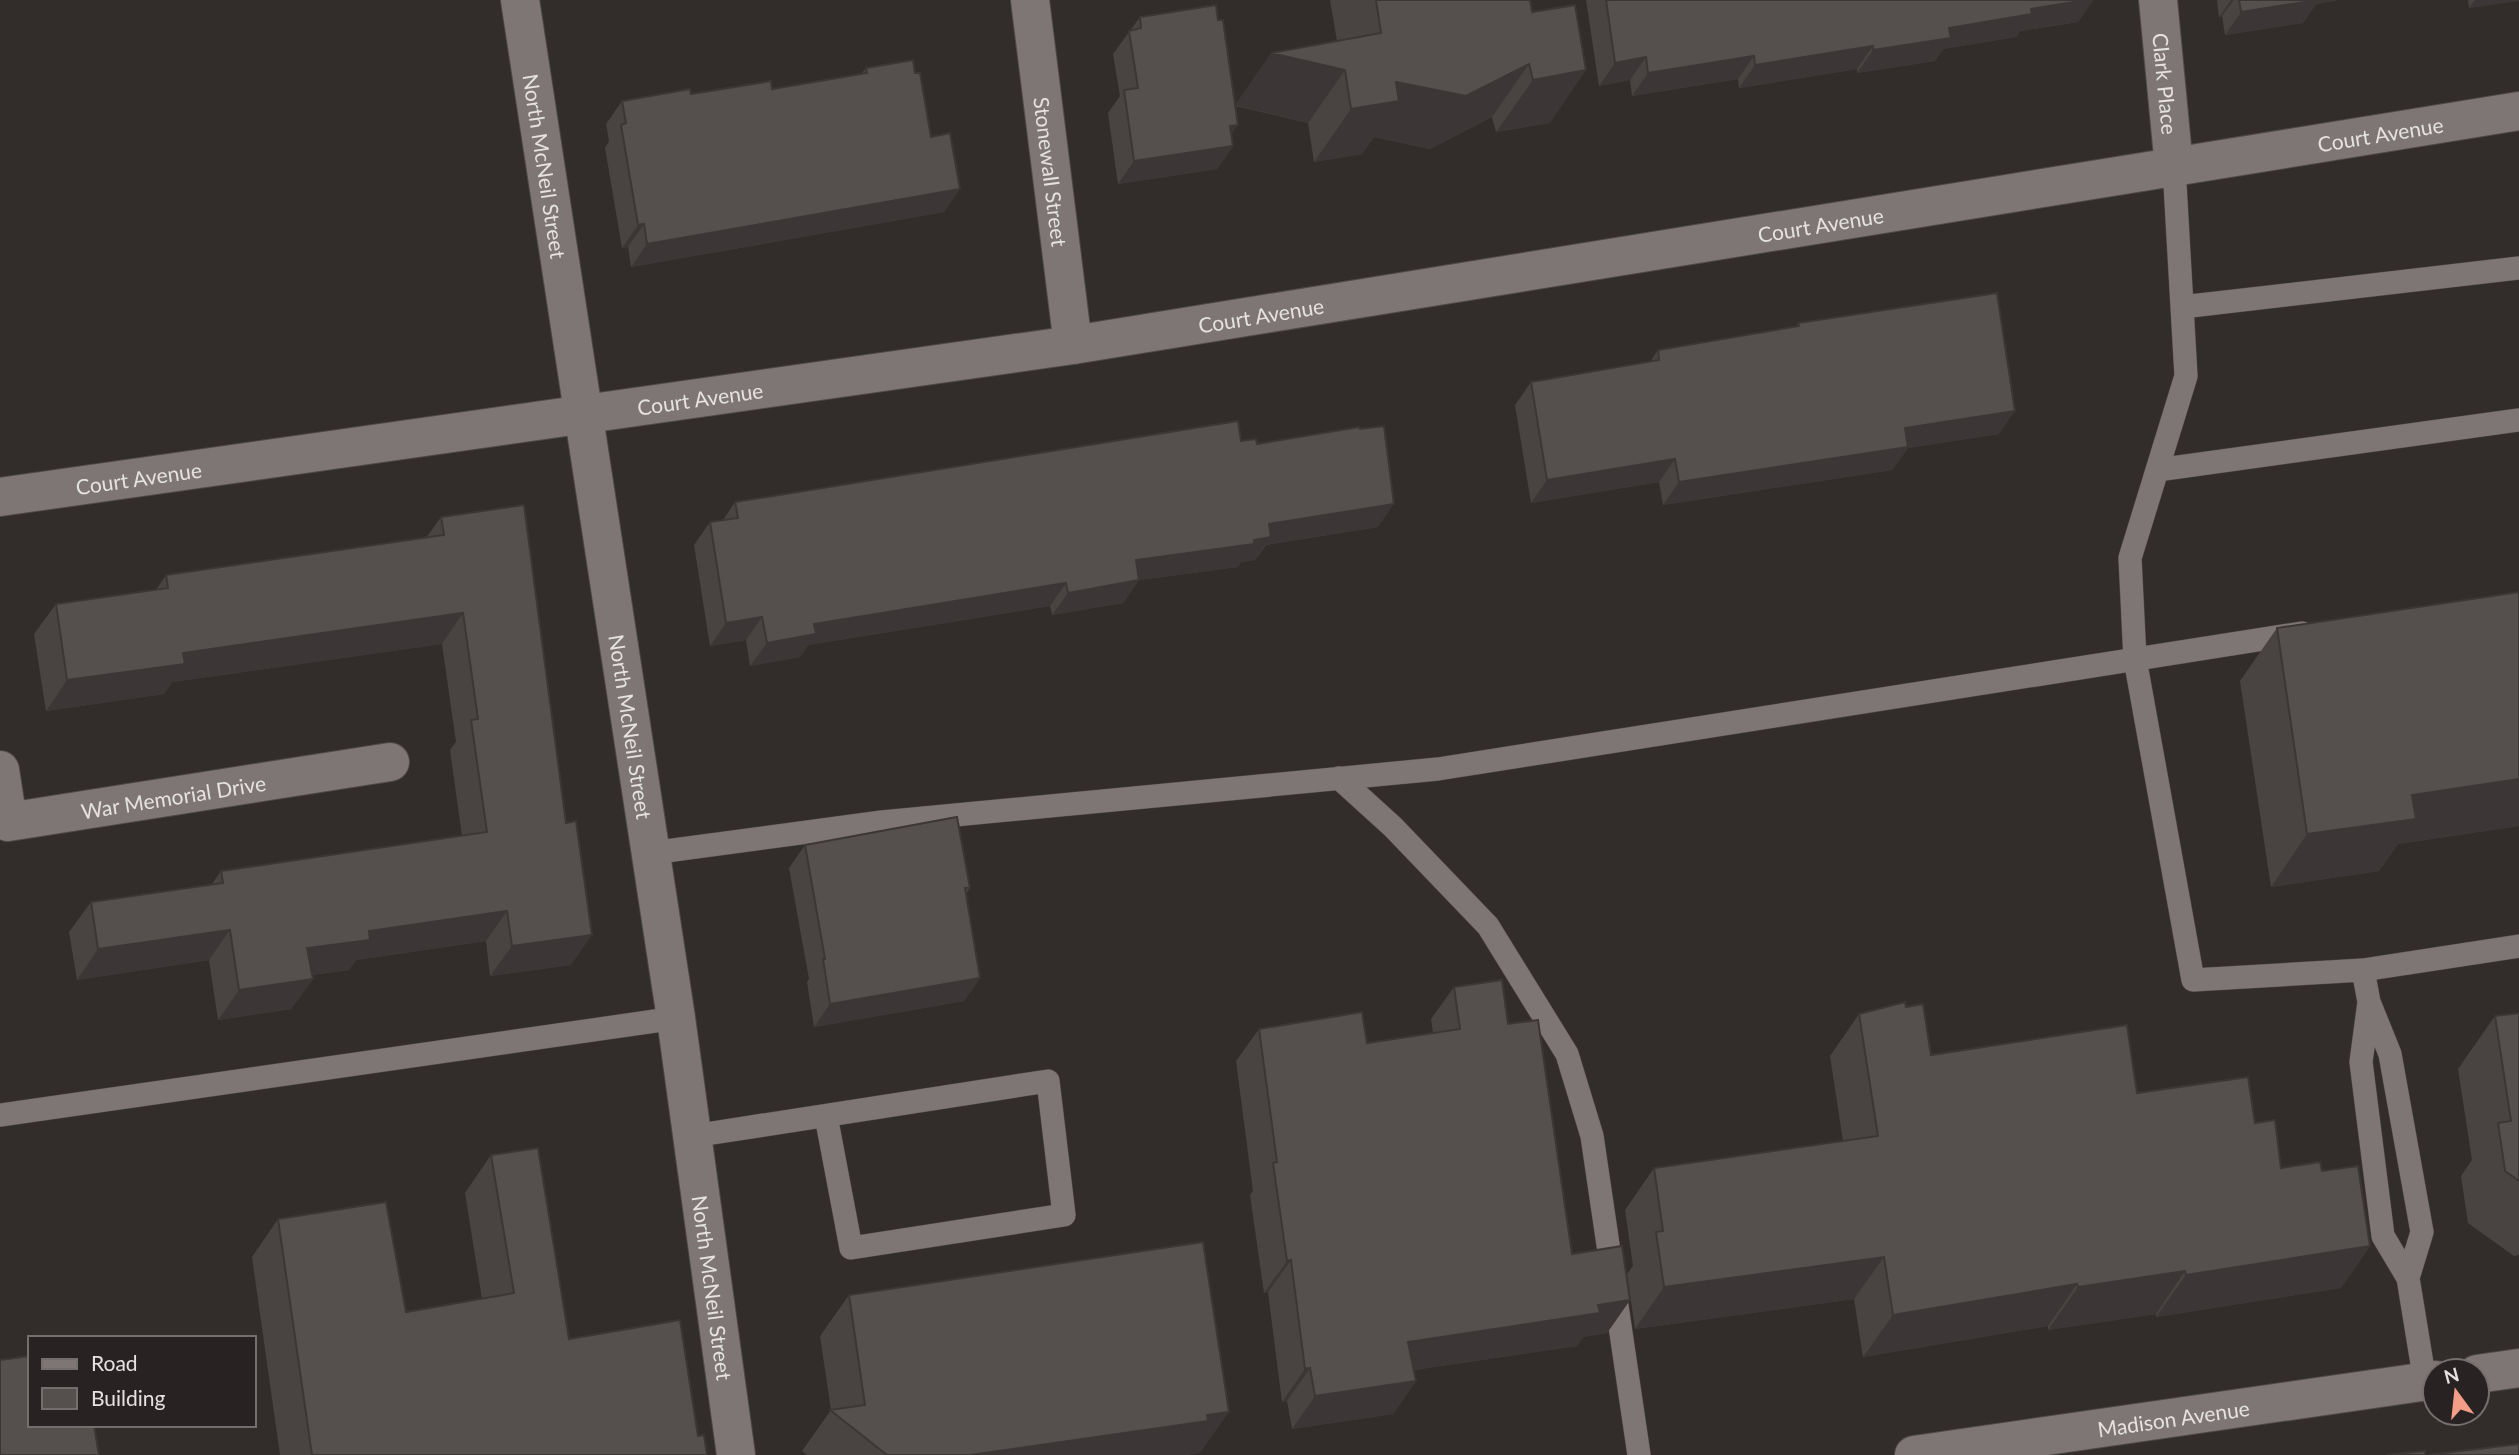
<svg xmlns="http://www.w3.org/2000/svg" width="2519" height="1455" font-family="Lato,sans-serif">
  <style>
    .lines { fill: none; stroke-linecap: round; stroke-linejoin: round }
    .service-casing { stroke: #4f4a49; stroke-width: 24 }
    .minor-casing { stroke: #4f4a49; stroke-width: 40 }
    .tertiary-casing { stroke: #4f4a49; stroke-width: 40 }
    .service { stroke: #7d7675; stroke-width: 23 }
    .minor { stroke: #7d7675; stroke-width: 38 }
    .tertiary { stroke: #7d7675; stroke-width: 38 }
    .wall { fill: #494442 }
    .shaded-wall { fill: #3c3736 }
    .building { fill: #554f4d; stroke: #3c3736; stroke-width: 2 }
    .labels { text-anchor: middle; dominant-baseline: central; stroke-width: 5; stroke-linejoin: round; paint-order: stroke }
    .street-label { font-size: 21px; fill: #e5e2e1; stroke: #282322 }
  </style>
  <rect width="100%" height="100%" fill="#322d2b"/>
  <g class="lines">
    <defs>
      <path id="service" d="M2174 167 2186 376 2130 558 2135 659 2193 980 2363 970 2519 946
        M2182 307 2519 268
        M2157 470 2519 420
        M1339 778 1393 827 1488 926 1567 1054 1592 1136 1639 1455
        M651 853 882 822 1438 769 2302 633
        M2363 970 2369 1002 2390 1054 2422 1232 2408 1278
        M2369 1002 2361 1062 2383 1236 2408 1278 2425 1382
        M0 1115 676 1018
        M693 1136 1048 1081 1064 1215 851 1248 826 1116"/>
      <g id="minor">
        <path id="s1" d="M520 0 676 1018 736 1455"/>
        <path id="s2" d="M1030 0 1073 345"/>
        <path id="s3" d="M2158 0 2174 167"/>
        <path id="s4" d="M0 497 1073 345 2519 111"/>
        <path id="s5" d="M0 770 8 822 390 762"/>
      </g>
      <g id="tertiary">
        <path d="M2477 1374 2519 1368"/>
        <path id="s6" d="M1914 1455 2435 1380"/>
      </g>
    </defs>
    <use href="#service" class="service-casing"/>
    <use href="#minor" class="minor-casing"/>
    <use href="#tertiary" class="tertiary-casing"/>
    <use href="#service" class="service"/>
    <use href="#minor" class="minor"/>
    <use href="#tertiary" class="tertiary"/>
  </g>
  <path class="wall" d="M1330 0H1530L1550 123 1496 132 1492 117 1430 149 1374 137 1362 154 1314 162 1308 123 1236 106 1232 135 1233 146 1217 169 1118 184 1108 113 1120 96 1113 54 1140 17 1235 104 1337 41Z
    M1586 0H2093L2078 22 2020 31 2016 37 1943 49 1935 61 1857 73V69L1739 88 1738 79 1632 96 1630 80 1599 86Z
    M2217 0H2338L2316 4 2303 23 2225 35 2222 16 2219 17Z
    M2468 0H2519L2469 8Z
    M866 68 915 73 944 212 631 267 628 247 622 248 605 148 609 141 606 124 622 101 691 94 772 89 862 73Z
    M1798 323 1999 434 1908 448 1892 470 1663 505 1659 482 1531 503 1515 405 1531 382 1650 362 1658 350 1796 326Z
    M1241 441 1257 444 1378 527 1266 545 1255 560 1241 562 1238 567 1139 580 1123 603 1052 615 1050 606 808 645 800 657 750 666 746 640 710 646 694 545 710 522 723 520 735 502Z
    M441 517 571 965 490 976 486 941 356 960 349 970 312 975 313 979 291 1009 218 1020 209 960 77 980 69 932 91 902 212 884 221 871 462 836 450 750 456 742 442 644 172 682 164 694 46 711 34 634 56 604 156 590 166 575 426 538Z
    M2519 592V826L2398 844 2379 871 2271 887 2240 681 2277 628Z
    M805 845 970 888 966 894 980 978 964 1001 814 1027 807 982 809 979 789 868Z
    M1454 987 1508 1024 1572 1254 1630 1300 1607 1333 1583 1337 1577 1346 1414 1370 1416 1381 1393 1414 1292 1429 1287 1401 1282 1402 1268 1292 1264 1293 1250 1195 1253 1191 1236 1061 1259 1029 1367 1043 1433 1033 1431 1019Z
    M1906 1007 1931 1055 2137 1093 2255 1123 2281 1168 2322 1171 2370 1246 2341 1288 2156 1317V1314L2048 1330V1326L1863 1357 1854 1299 1635 1329 1627 1274 1633 1266 1625 1210 1654 1168 1843 1141 1830 1056 1859 1014Z
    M2519 1013V1255L2514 1256 2468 1223 2461 1176 2472 1160 2458 1069 2495 1016Z
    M491 1155 569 1339 698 1436 707 1455H280L252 1257 278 1219 406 1312 482 1299 465 1193Z
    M849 1295 1200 1453 1186 1455H807L802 1451 831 1410 820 1336Z"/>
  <path class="shaded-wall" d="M2086 0H2093L2078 22 2020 31 2016 37 1943 49 1935 61 1857 73 1873 50 1949 28 2031 9Z
    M2231 0H2234L2222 16 2219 17Z
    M2305 0H2338L2316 4 2303 23 2225 35 2241 12Z
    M2475 0H2519V1L2469 8Z
    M1873 46 1857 69 1739 88 1755 65Z
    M1271 53 1345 70 1308 123 1235 105Z
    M1754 56 1738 79 1632 96 1648 73Z
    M1646 57 1630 80 1599 86 1615 63Z
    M1529 64 1492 117 1430 149 1374 137 1362 154 1314 162 1351 109 1396 82Z
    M1586 70 1550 123 1496 132 1533 80Z
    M1238 125 1222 148 1233 146 1217 169 1118 184 1134 161 1230 126Z
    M960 189 944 212 631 267 647 244Z
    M644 224 628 247 622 248 638 225Z
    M2015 411 1999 434 1908 448 1892 470 1663 505 1679 482 1905 428Z
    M1675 459 1659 482 1531 503 1547 480Z
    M1394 504 1378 527 1265 545 1255 560 1241 562 1238 567 1139 580 1123 603 1052 615 1068 593 1136 560 1254 540 1269 524Z
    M1066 583 1050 606 808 645 800 657 750 666 767 643 814 624Z
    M463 613 442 644 172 682 164 694 46 711 67 680 183 653Z
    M762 617 746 640 710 646 726 623Z
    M2519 779V826L2398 844 2379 871 2271 887 2307 834 2412 795Z
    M507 911 486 941 356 960 349 970 286 978 307 948 369 931Z
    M230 930 209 960 77 980 98 949Z
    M592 935 571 965 490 976 512 946Z
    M980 978 964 1001 814 1027 830 1004Z
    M313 979 291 1009 218 1020 239 990Z
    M2370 1246 2341 1288 2156 1317 2186 1275Z
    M1884 1257 1854 1299 1635 1329 1664 1287Z
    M1291 1260 1268 1292 1264 1293 1287 1261Z
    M2185 1271 2156 1314 2048 1330 2078 1287Z
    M2077 1284 2048 1326 1863 1357 1893 1315Z
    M1630 1300 1607 1333 1583 1337 1577 1346 1386 1374 1408 1342 1598 1305Z
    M1310 1368 1287 1401 1282 1402 1305 1369Z
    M1416 1381 1393 1414 1292 1429 1315 1396Z
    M1229 1412 1200 1453 1186 1455H970Z"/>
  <path class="building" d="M1376 0H1530L1532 12 1575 5 1586 70 1533 80 1529 64 1466 96 1396 82 1399 101 1351 109 1345 70 1271 53 1381 33Z
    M1606 0H2086L2031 9 2032 14 1949 28 1951 38 1873 50V46L1755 65 1754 56 1648 73 1646 57 1615 63Z
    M2239 0H2317L2241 12Z
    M1216 5 1218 20H1223L1238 125 1230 126 1233 146 1134 161 1124 90 1138 88 1129 31 1141 28 1140 17Z
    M913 60 915 73H920L931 137 950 133 960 189 647 244 644 224 638 225 621 125 626 123 622 101 690 89 691 94 771 81 772 89 867 73 866 68Z
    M1997 293 2015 411 1905 428 1908 447 1679 482 1675 459 1547 480 1531 382 1659 360 1658 350 1799 326 1798 323Z
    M1238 421 1241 441 1256 439 1257 444 1359 427 1360 429 1384 426 1394 504 1269 524 1271 537 1254 540V544L1136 560 1139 580 1068 593 1066 583 814 624 816 634 767 643 762 617 726 623 710 522 738 518 735 502Z
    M524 505 566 823 576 821 592 935 512 946 507 911 369 931 370 940 307 948 313 979 239 990 230 930 98 949 91 902 223 883 221 871 487 832 471 720 478 719 463 613 183 653 185 664 67 680 56 604 168 588 166 575 444 535 441 517Z
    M2519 592V779L2412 795 2416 819 2307 834 2277 628Z
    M957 817 970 888H965L980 978 830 1004 823 959H825L805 845Z
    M1502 980 1508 1024 1538 1020 1572 1254 1622 1246 1630 1300 1598 1305 1600 1313 1408 1342 1416 1381 1315 1396 1310 1368 1305 1369 1291 1260 1287 1261 1273 1163 1277 1162 1259 1029 1362 1012 1367 1043 1460 1029 1454 987Z
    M1905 1002 1906 1007 1923 1004 1931 1055 2127 1025 2137 1093 2248 1077 2255 1123 2275 1120 2281 1168 2320 1162 2322 1171 2358 1166 2370 1246 2186 1275 2185 1271 2078 1287 2077 1284 1893 1315 1884 1257 1664 1287 1656 1232 1663 1231 1654 1168 1878 1136 1859 1014Z
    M2519 1013V1181L2505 1171 2498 1123 2511 1121 2495 1016Z
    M538 1148 569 1339 680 1320 698 1436 704 1435 707 1455H312L278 1219 386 1202 406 1312 514 1293 491 1155Z
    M1203 1242 1229 1412 1207 1415 1208 1421 970 1455H887L830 1410 865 1405 849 1295Z
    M30 1356V1425H94L99 1455H0V1360Z
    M2519 1444V1455H2428Z
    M2425 1451V1455H2386Z"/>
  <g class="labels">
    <g class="street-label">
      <text stroke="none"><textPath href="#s3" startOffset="84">Clark Place</textPath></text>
      <text stroke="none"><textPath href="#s4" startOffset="2408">Court Avenue</textPath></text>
      <text stroke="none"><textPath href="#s1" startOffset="168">North McNeil Street</textPath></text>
      <text stroke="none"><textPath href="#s2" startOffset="173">Stonewall Street</textPath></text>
      <text stroke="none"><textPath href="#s4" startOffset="1841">Court Avenue</textPath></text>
      <text stroke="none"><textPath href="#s4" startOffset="1274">Court Avenue</textPath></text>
      <text stroke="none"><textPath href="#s4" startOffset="707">Court Avenue</textPath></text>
      <text stroke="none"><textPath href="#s4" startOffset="140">Court Avenue</textPath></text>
      <text stroke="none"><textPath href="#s1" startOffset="735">North McNeil Street</textPath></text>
      <text stroke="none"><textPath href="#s5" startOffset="220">War Memorial Drive</textPath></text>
      <text stroke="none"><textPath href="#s1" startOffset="1302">North McNeil Street</textPath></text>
      <text stroke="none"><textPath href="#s6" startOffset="262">Madison Avenue</textPath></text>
    </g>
  </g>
  <rect x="28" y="1336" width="228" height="91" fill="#282322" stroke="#746f6e" stroke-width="2"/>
  <rect x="42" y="1359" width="35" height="10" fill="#7d7675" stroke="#746f6e" stroke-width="2"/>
  <text x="91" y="1371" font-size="21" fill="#e5e2e1">Road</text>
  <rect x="42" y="1388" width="35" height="21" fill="#554f4d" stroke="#746f6e" stroke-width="2"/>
  <text x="91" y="1406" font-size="21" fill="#e5e2e1">Building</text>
  <g transform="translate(2456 1392) rotate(345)"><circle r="33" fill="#282322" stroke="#746f6e" stroke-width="2"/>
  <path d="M0-5L12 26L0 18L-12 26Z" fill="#f49e87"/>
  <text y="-10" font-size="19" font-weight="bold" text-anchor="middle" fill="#e5e2e1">N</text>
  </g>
</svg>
